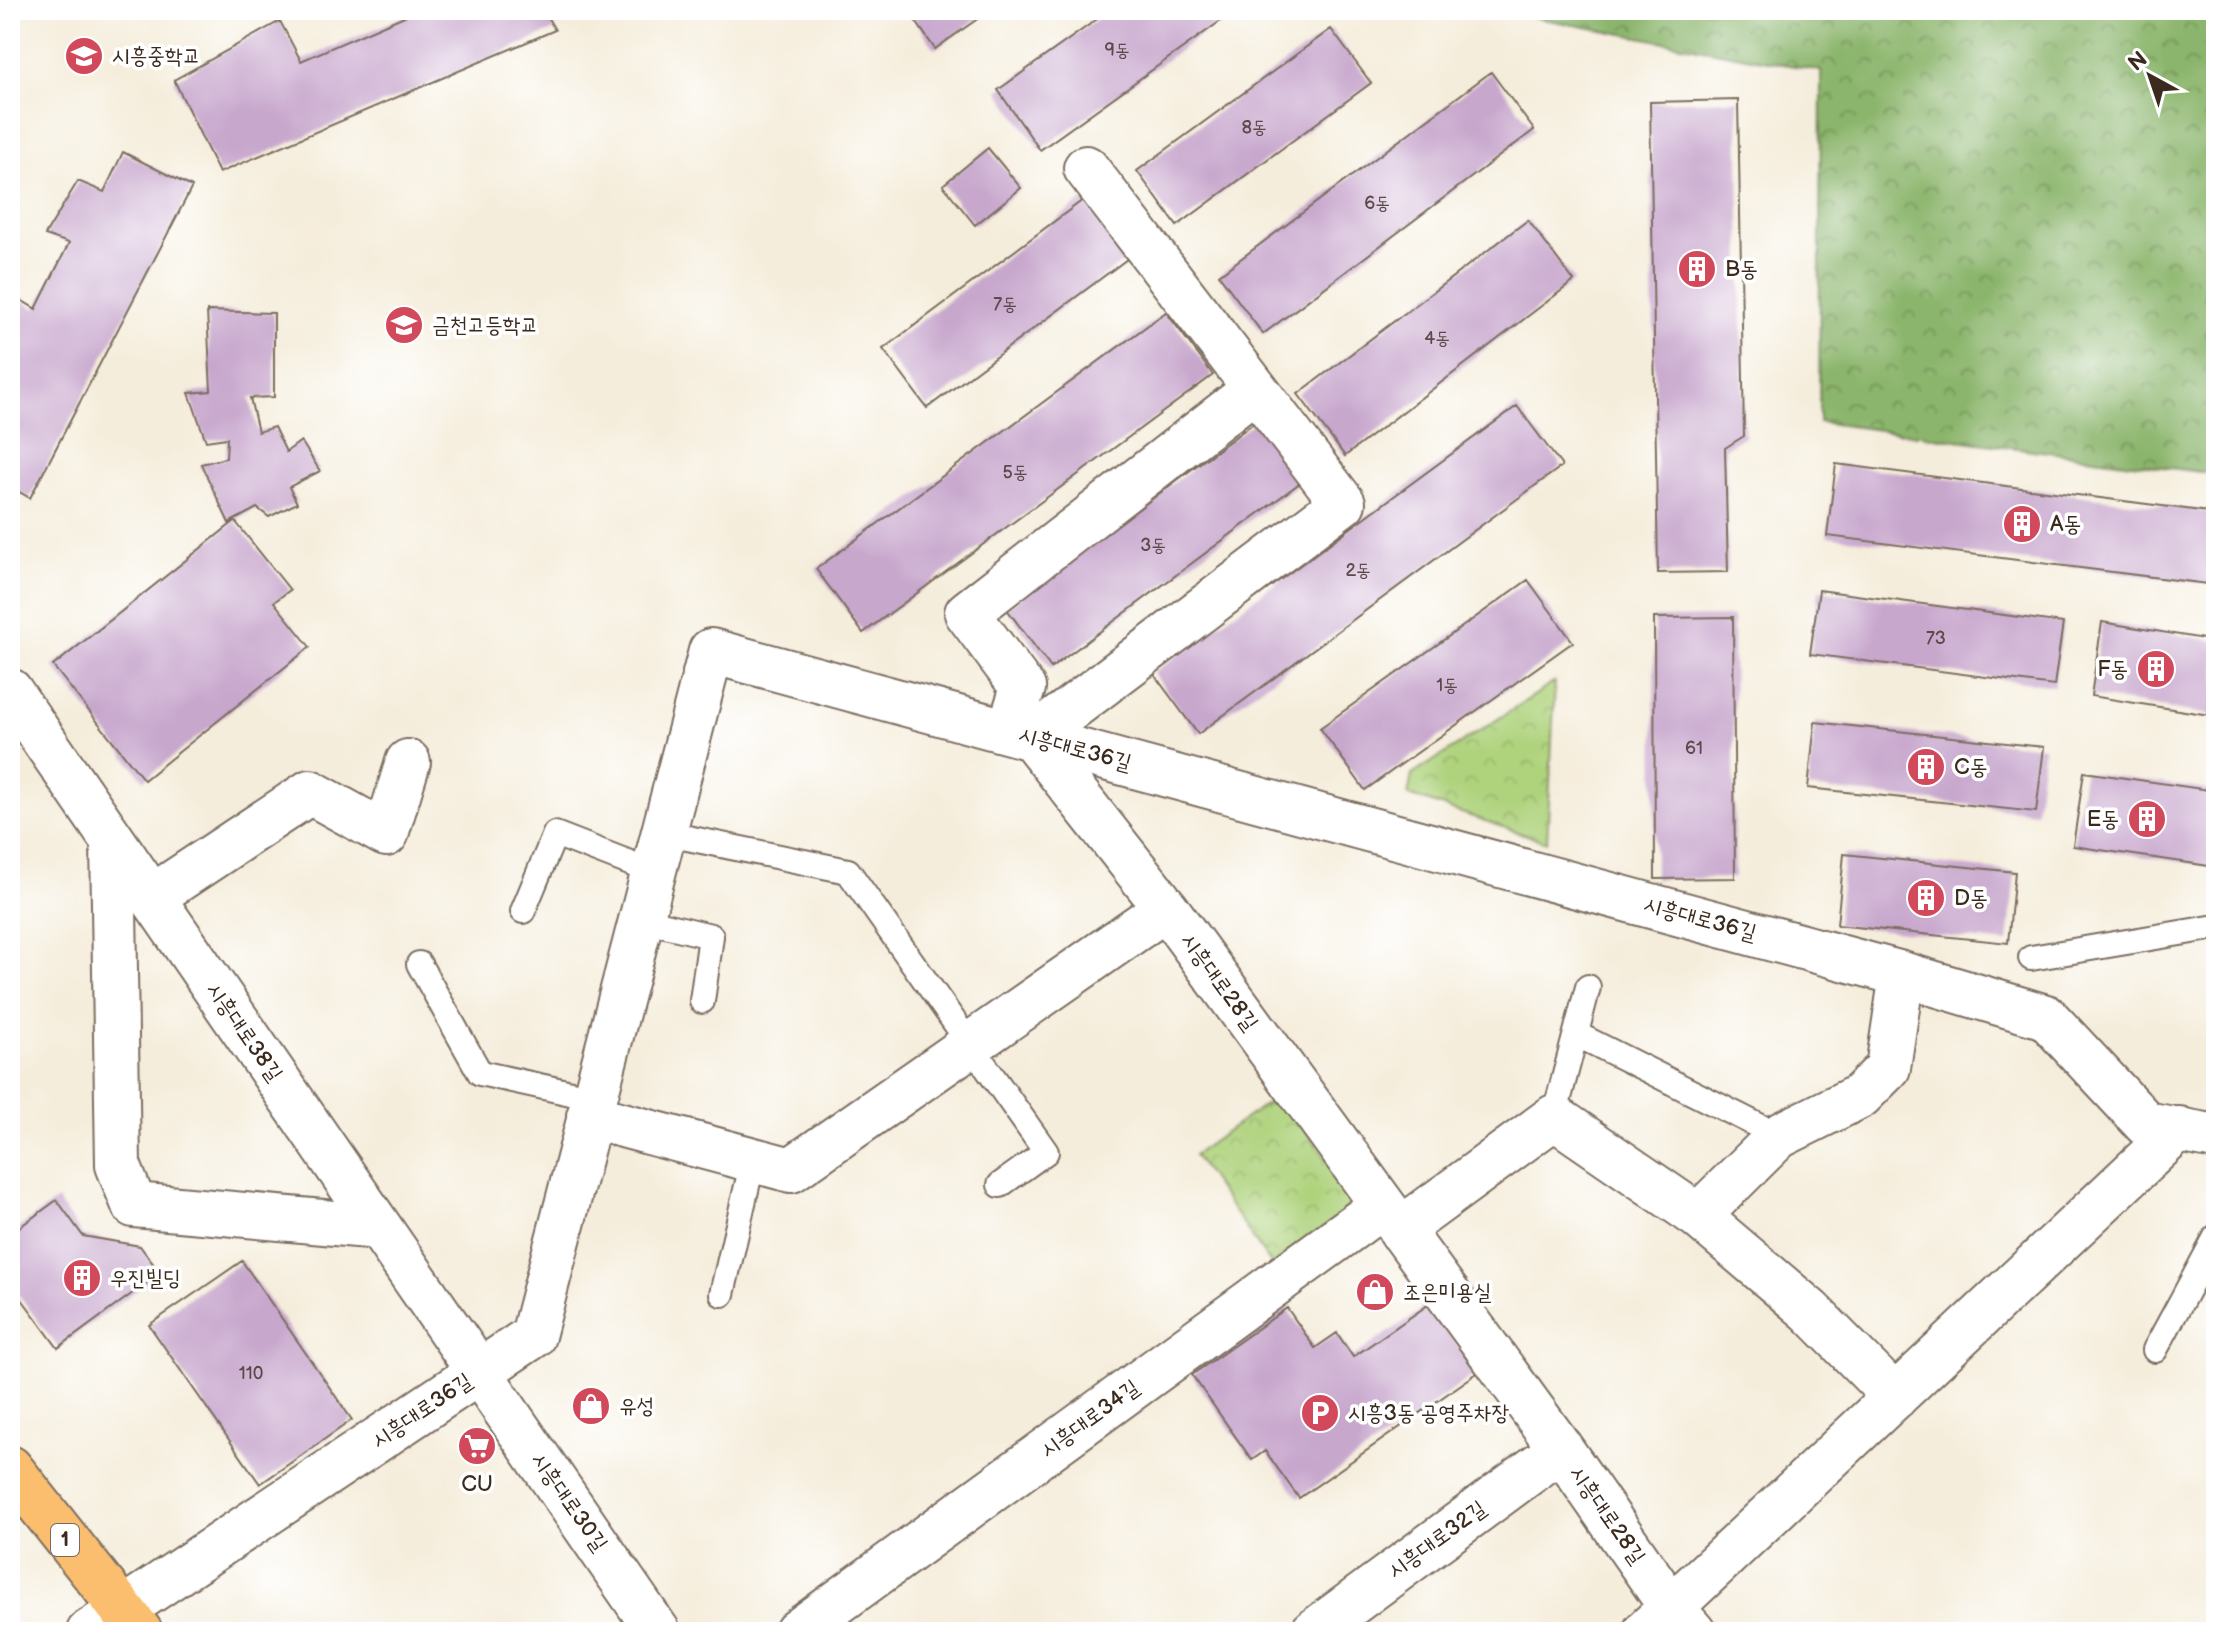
<svg xmlns="http://www.w3.org/2000/svg" width="2226" height="1642" font-family="'Balsamiq Sans','Poor Story',sans-serif">
  <style>
    .forest { fill: url(#forest-crowns); stroke: #637045; stroke-width: 2 }
    .park { fill: url(#park-crowns); stroke: #757e4e; stroke-width: 2 }
    .building { fill: #c8a7cd }
    .lines { fill: none; stroke-linecap: round; stroke-linejoin: round }
    .lane-casing { stroke: #7c6e60; stroke-width: 28 }
    .street-casing { stroke: #7c6e60; stroke-width: 48 }
    .primary-casing { stroke: #7c6e60; stroke-width: 48 }
    .lane { stroke: #fff; stroke-width: 24 }
    .street { stroke: #fff; stroke-width: 44 }
    .primary { stroke: #fabe6e; stroke-width: 44 }
    .labels { text-anchor: middle; dominant-baseline: central; stroke-width: 7; stroke-linejoin: round; paint-order: stroke }
    .number-label { font-size: 18px; fill: #5e494a }
    .shield { fill: #fff; stroke: #766a62; stroke-width: 2 }
    .shield-label { font-size: 20px; font-weight: bold; fill: #3b2a1e }
    .poi-label { font-size: 22px; fill: #3b2a1e; stroke: #fff; text-anchor: start }
    .street-label { font-size: 22px; fill: #3b2a1e; stroke: #fff }
  </style>
  <defs>
    <pattern id="forest-crowns" width="20" height="18" patternUnits="userSpaceOnUse" patternTransform="scale(2)"><rect width="20" height="18" fill="#8bb56c"/><path d="M2 6a3 3 0 1 1 6 0M12 15a3 3 0 1 1 6 0" fill="none" stroke="#739358"/></pattern>
    <pattern id="park-crowns" width="20" height="18" patternUnits="userSpaceOnUse" patternTransform="scale(2)"><rect width="20" height="18" fill="#afd37d"/><path d="M2 6a3 3 0 1 1 6 0M12 15a3 3 0 1 1 6 0" fill="none" stroke="#97b56c"/></pattern>
  </defs>
  <rect width="100%" height="100%" fill="#fff"/>
  <filter id="ink" filterUnits="userSpaceOnUse"><feTurbulence type="fractalNoise" baseFrequency=".0125" numOctaves="2"/><feDisplacementMap in="SourceGraphic" scale="16" xChannelSelector="R" yChannelSelector="G"/><feConvolveMatrix kernelMatrix="1 2 1 2 8 2 1 2 1" color-interpolation-filters="sRGB"/></filter>
  <filter id="wash" filterUnits="userSpaceOnUse"><feTurbulence type="fractalNoise" baseFrequency=".006" numOctaves="4" result="noise"/><feDisplacementMap in="SourceGraphic" scale="32" xChannelSelector="R" yChannelSelector="G"/><feGaussianBlur stdDeviation="1.8" result="paint"/><feColorMatrix in="noise" values="0 0 0 0 0 0 0 0 0 0 0 0 0 0 0 0 0 1.4 0 .05"/><feComposite in="paint" operator="in"/></filter>
  <g filter="url(#wash)">
    <rect width="100%" height="100%" fill="#f5eddb"/>
    <path class="forest" d="M1494 10H2216V474L1819 422 1821 71Z"/>
    <path class="park" d="M1555 682 1547 842 1408 795 1412 775Z
      M1280 1094 1352 1194 1347 1211 1272 1265 1194 1155Z"/>
    <g id="blocks">
      <path class="building" d="M418 10H543L555 30 219 173 174 80 280 21 301 61Z
        M908 10H990L935 49Z
        M1110 10H1236L1040 150 998 90Z
        M1331 29 1371 83 1177 226 1137 171Z
        M1491 72 1534 130 1263 334 1219 275Z
        M1738 100 1744 436 1725 448 1728 572 1658 573 1650 102Z
        M988 148 1021 188 975 225 943 185Z
        M123 152 192 187 30 498 14 489 10 497V303L14 296 36 309 69 243 45 235 78 181 104 192Z
        M1083 200 1127 259 927 408 883 349Z
        M1528 220 1574 281 1345 456 1298 394Z
        M207 311 274 313V397L250 398 258 432 274 427 286 452 301 441 320 471 289 487 297 503 269 517 257 508 229 523 201 464 226 458 227 438 206 441 189 393 211 391Z
        M1166 312 1213 375 863 633 816 569Z
        M1517 406 1562 466 1198 734 1153 673Z
        M1255 422 1301 482 1051 668 1006 608Z
        M1836 464 2216 513V585L1827 536Z
        M235 521 290 590 274 602 310 647 144 780 53 666Z
        M1528 580 1573 642 1365 790 1320 728Z
        M1819 590 2063 623 2054 686 1810 654Z
        M1733 617 1735 878 1655 879 1654 618Z
        M2102 622 2216 641V716L2091 696Z
        M1815 722 2044 747 2036 812 1808 788Z
        M2084 772 2216 791V867L2073 846Z
        M1844 854 2015 872 2008 943 1837 925Z
        M57 1200 83 1236 140 1246 160 1273 58 1348 10 1283V1234Z
        M242 1261 352 1420 260 1484 149 1325Z
        M1428 1305 1477 1373 1299 1498 1265 1451 1252 1460 1192 1375 1287 1308 1315 1348 1337 1333 1353 1357Z"/>
    </g>
  </g>
  <g filter="url(#ink)">
    <use href="#blocks" fill-opacity="0" stroke="#7c6e60" stroke-width="2"/>
    <g class="lines">
      <defs>
        <path id="lane" d="M663 833 848 871 1046 1152 1000 1185
          M523 911 555 834 653 872
          M640 919 711 936 702 1001
          M2031 958 2216 927
          M419 964 480 1073 594 1098
          M1576 1034 1779 1136
          M1554 1117 1588 987
          M722 1294 753 1160
          M2155 1350 2216 1237"/>
        <path id="street" d="M1086 168 1343 503 1032 738 1166 908 1561 1449 1671 1607 1693 1632
          M10 691 658 1632
          M1009 731 1023 688 967 613 1255 389
          M113 841 118 1165 134 1205 379 1227
          M152 897 310 792 386 834 408 762
          M589 1116 791 1170 1166 908
          M1698 1216 1779 1136 1860 1096 1888 1068 1902 974
          M1400 1230 1554 1117 1698 1216 1810 1311 1895 1397
          M89 1632 533 1336 711 651 1902 974 2046 1017 2146 1124 2216 1137
          M797 1632 1382 1206
          M1313 1632 1561 1449
          M1645 1632 2179 1129"/>
        <path id="primary" d="M10 1468 140 1632"/>
      </defs>
      <use href="#lane" class="lane-casing"/>
      <use href="#street" class="street-casing"/>
      <use href="#primary" class="primary-casing"/>
      <use href="#lane" class="lane"/>
      <use href="#street" class="street"/>
      <use href="#primary" class="primary"/>
    </g>
  </g>
  <defs>
    <symbol id="school-disc" viewBox="-11 -11 22 22"><circle r="9.5" fill="#d1495b" stroke="#fff"/><path d="M0-5L7-2L0 1L-7-2ZM-4 1L0 2.5L4 1V4Q0 6-4 4Z" fill="#fff"/></symbol>
    <symbol id="building-disc" viewBox="-11 -11 22 22"><circle r="9.5" fill="#d1495b" stroke="#fff"/><path d="M-4-6H4V6H1V3H-1V6H-4ZM-2.5-4.3h1.7v1.8h-1.7ZM.8-4.3h1.7v1.8H.8ZM-2.5-1h1.7V.8h-1.7ZM.8-1h1.7V.8H.8Z" fill="#fff"/></symbol>
    <symbol id="shop-disc" viewBox="-11 -11 22 22"><circle r="9.5" fill="#d1495b" stroke="#fff"/><path d="M-5-2.5h2.3a2.7 3.5 0 0 1 5.4 0H5L5.5 6h-11ZM-1.5-2.5h3a1.5 2.3 0 0 0-3 0Z" fill="#fff"/></symbol>
    <symbol id="parking-disc" viewBox="-11 -11 22 22"><circle r="9.5" fill="#d1495b" stroke="#fff"/><path d="M-3.5-5.5H1a3.5 3.5 0 0 1 0 7H-1V5.5H-3.5ZM-1-3.4V-.6H.8a1.4 1.4 0 0 0 0-2.8Z" fill="#fff"/></symbol>
    <symbol id="supermarket-disc" viewBox="-11 -11 22 22"><circle r="9.5" fill="#d1495b" stroke="#fff"/><path d="M-6-5.5h2.5l.6 2H6L4.5 2H-2.5L-4.4-4H-6ZM-1.5 3.2a1.3 1.3 0 1 0 .1 0ZM3 3.2a1.3 1.3 0 1 0 .1 0Z" fill="#fff"/></symbol>
  </defs>
  <g fill-rule="evenodd">
    <use href="#school-disc" x="62" y="34" width="44" height="44"/>
    <use href="#building-disc" x="1675" y="247" width="44" height="44"/>
    <use href="#school-disc" x="382" y="303" width="44" height="44"/>
    <use href="#building-disc" x="2000" y="502" width="44" height="44"/>
    <use href="#building-disc" x="2134" y="647" width="44" height="44"/>
    <use href="#building-disc" x="1904" y="745" width="44" height="44"/>
    <use href="#building-disc" x="2125" y="797" width="44" height="44"/>
    <use href="#building-disc" x="1904" y="876" width="44" height="44"/>
    <use href="#building-disc" x="60" y="1256" width="44" height="44"/>
    <use href="#shop-disc" x="1353" y="1270" width="44" height="44"/>
    <use href="#shop-disc" x="569" y="1384" width="44" height="44"/>
    <use href="#parking-disc" x="1298" y="1391" width="44" height="44"/>
    <use href="#supermarket-disc" x="455" y="1424" width="44" height="44"/>
  </g>
  <g class="labels">
    <g class="number-label">
      <text x="1117" y="50">9동</text>
      <text x="1254" y="127">8동</text>
      <text x="1377" y="203">6동</text>
      <text x="1005" y="304">7동</text>
      <text x="1437" y="338">4동</text>
      <text x="1015" y="472">5동</text>
      <text x="1153" y="545">3동</text>
      <text x="1358" y="570">2동</text>
      <text x="1936" y="638">73</text>
      <text x="1447" y="685">1동</text>
      <text x="1694" y="748">61</text>
      <text x="251" y="1373">110</text>
    </g>
    <rect class="shield" x="51" y="1524" width="28" height="32" rx="6"/>
    <g class="shield-label">
      <text x="65" y="1540">1</text>
    </g>
    <g class="poi-label">
      <text x="112" y="56">시흥중학교</text>
      <text x="1725" y="269">B동</text>
      <text x="432" y="325">금천고등학교</text>
      <text x="2050" y="524">A동</text>
      <text x="2128" y="669" text-anchor="end">F동</text>
      <text x="1954" y="767">C동</text>
      <text x="2119" y="819" text-anchor="end">E동</text>
      <text x="1954" y="898">D동</text>
      <text x="110" y="1278">우진빌딩</text>
      <text x="1403" y="1292">조은미용실</text>
      <text x="619" y="1406">유성</text>
      <text x="1348" y="1413">시흥3동 공영주차장</text>
      <text x="477" y="1484" text-anchor="middle">CU</text>
    </g>
    <g class="street-label">
      <text transform="translate(1075 749) rotate(15)">시흥대로36길</text>
      <text transform="translate(1700 919) rotate(15)">시흥대로36길</text>
      <text transform="translate(1219 982) rotate(54)">시흥대로28길</text>
      <text transform="translate(244 1032) rotate(55)">시흥대로38길</text>
      <text transform="translate(422 1411) rotate(-34)">시흥대로36길</text>
      <text transform="translate(1090 1419) rotate(-36)">시흥대로34길</text>
      <text transform="translate(569 1502) rotate(55)">시흥대로30길</text>
      <text transform="translate(1607 1515) rotate(55)">시흥대로28길</text>
      <text transform="translate(1437 1540) rotate(-36)">시흥대로32길</text>
    </g>
  </g>
  <rect width="2226" height="1642" fill="none" stroke="#fff" stroke-width="40"/>
  <g transform="translate(2150 76) rotate(320)" stroke="#ffffff" stroke-width="6" paint-order="stroke">
  <path d="M0-6L14 30L0 20L-14 30Z" fill="#3b2a1e"/>
  <text y="-12" font-size="22" font-weight="bold" text-anchor="middle" fill="#3b2a1e">N</text>
  </g>
</svg>
